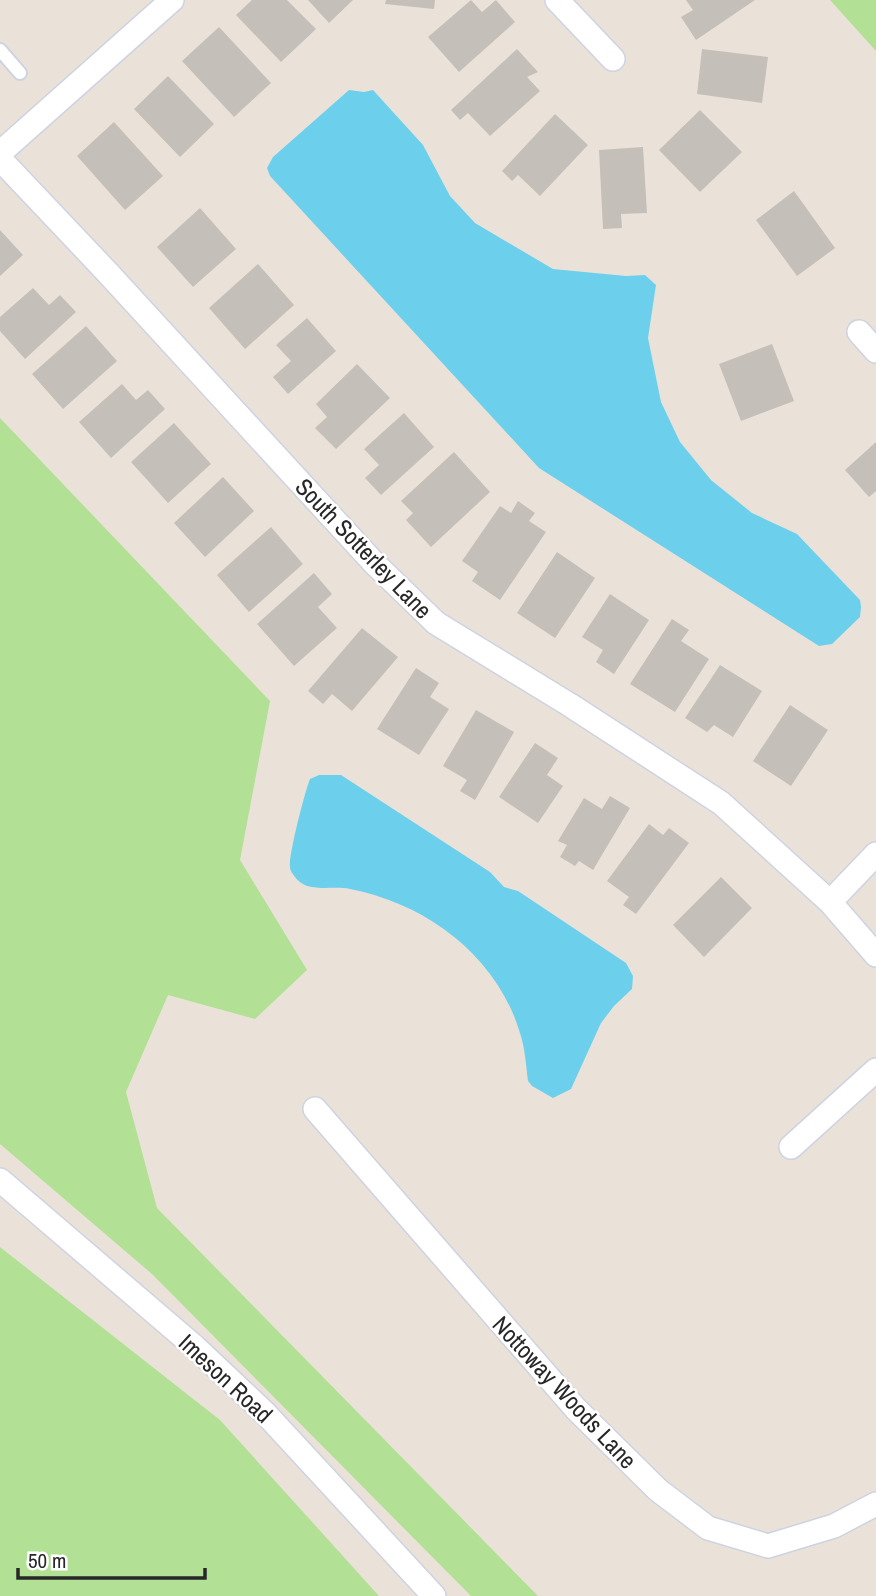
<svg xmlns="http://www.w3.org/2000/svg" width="876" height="1596" font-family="'Archivo Narrow',sans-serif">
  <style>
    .green { fill: #b2e095 }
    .water { fill: #6cd0ec }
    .building { fill: #c5bfb9 }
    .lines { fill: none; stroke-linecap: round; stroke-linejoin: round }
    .lane-casing { stroke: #ced3e1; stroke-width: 16 }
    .street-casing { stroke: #ced3e1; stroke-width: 26 }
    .lane { stroke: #fff; stroke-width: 12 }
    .street { stroke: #fff; stroke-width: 23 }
    .labels { text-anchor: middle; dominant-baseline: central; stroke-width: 5; stroke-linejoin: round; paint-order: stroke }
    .street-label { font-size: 24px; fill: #272727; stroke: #fff }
  </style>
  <rect width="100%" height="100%" fill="#eae2d9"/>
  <path class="green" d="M830 0H876V51Z
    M0 418 270 701 240 860 307 970 255 1019 168 995 126 1092 157 1208 538 1596H471L152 1274 0 1144Z
    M0 1247 220 1420 379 1596H0Z"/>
  <path class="water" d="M349 90 364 92 373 90 423 145 450 196 475 223 553 269 626 276 645 275 656 285 648 338 661 402 680 442 711 480 752 513 797 534 860 600 861 607 860 617 832 644 819 646 539 468 270 176 267 168 273 157Z
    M319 775H341L490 872 504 887 518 891 626 963 633 976 632 989 614 1006 601 1023 571 1089 553 1098 532 1086 528 1081C526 1065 525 1048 520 1033 497 956 427 904 350 889 332 885 307 894 295 877 293 874 290 871 290 867 288 857 305 791 310 779Z"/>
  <path class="building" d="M252 0H287L316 29 281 62 236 15Z
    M308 0H353L329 23Z
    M386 0H435L434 9 385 4Z
    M471 0 482 12 496 0 515 22 459 72 428 37Z
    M686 0H755L696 40 681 17 693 10Z
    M219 27 271 83 234 117 182 61Z
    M517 49 538 72 527 77 540 91 490 136 468 113 460 120 451 110Z
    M702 49 768 57 762 103 697 94Z
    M168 76 214 124 180 157 134 109Z
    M700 110 742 152 700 192 659 150Z
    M555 114 588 145 540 196 518 175 512 181 502 171Z
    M114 122 163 176 125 210 77 156Z
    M643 147 647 213 621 214 622 228 603 229 599 150Z
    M794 191 835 248 797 276 756 220Z
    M200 208 236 249 193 287 157 247Z
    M0 230 23 255 0 276Z
    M258 264 294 305 245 349 209 308Z
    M33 288 49 305 60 295 76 312 25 359 0 331V317Z
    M307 318 336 351 288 394 273 377 291 361 276 345Z
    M86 326 117 361 63 409 32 374Z
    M772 344 794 401 741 421 719 364Z
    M357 364 390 398 336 449 315 428 327 417 316 404Z
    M122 384 136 400 148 390 165 409 111 458 79 422Z
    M404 413 434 447 381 495 365 478 379 465 364 449Z
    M174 423 211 464 168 503 131 462Z
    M876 442V491L869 497 845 470Z
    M454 452 490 492 431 547 406 520 413 513 401 501Z
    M223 477 254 511 205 557 174 523Z
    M518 501 535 513 529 521 546 532 500 600 472 581 478 572 462 561 500 506 511 513Z
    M271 527 303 564 249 612 217 575Z
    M557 552 595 578 555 638 517 613Z
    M314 573 332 594 318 607 337 628 294 666 257 624Z
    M610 594 649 620 614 674 596 662 603 650 582 637Z
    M672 619 689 630 681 641 709 659 675 712 630 684Z
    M362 628 398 657 352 711 332 694 323 704 308 691Z
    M720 665 762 691 733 737 714 725 707 732 685 718Z
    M416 668 439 683 430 697 449 709 419 755 377 729Z
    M790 705 828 730 791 786 753 761Z
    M476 710 514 732 475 800 460 791 467 780 443 766Z
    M535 743 558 758 547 775 563 786 538 823 499 797Z
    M610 796 630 808 593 870 579 861 575 866 560 857 567 845 558 841 584 798 602 809Z
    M649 824 663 835 669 828 689 843 636 914 623 905 629 897 607 881Z
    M721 877 752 908 704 957 673 925Z"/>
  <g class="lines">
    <defs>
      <path id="lane" d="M0 50 20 73"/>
      <path id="street" d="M557 0 613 59
        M0 153 172 0
        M0 159 107 272 374 563 436 623 570 705 721 803 830 902 876 955
        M859 332 876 351
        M830 902 876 854
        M315 1109 576 1409 658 1490 708 1528 768 1546 834 1526 876 1504
        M791 1147 876 1070
        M0 1180 195 1347 265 1413 434 1596"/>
    </defs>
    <use href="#lane" class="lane-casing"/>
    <use href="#street" class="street-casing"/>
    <use href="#lane" class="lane"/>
    <use href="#street" class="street"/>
  </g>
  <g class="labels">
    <g class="street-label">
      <text transform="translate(364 548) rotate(46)">South Sotterley Lane</text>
      <text transform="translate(226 1378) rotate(43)">Imeson Road</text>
      <text transform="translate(565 1392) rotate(47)">Nottoway Woods Lane</text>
    </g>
  </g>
  <path d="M18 1568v10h187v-10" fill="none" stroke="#272727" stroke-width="3.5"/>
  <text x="28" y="1568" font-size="21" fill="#272727" stroke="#ffffff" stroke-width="5" paint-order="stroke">50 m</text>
</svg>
